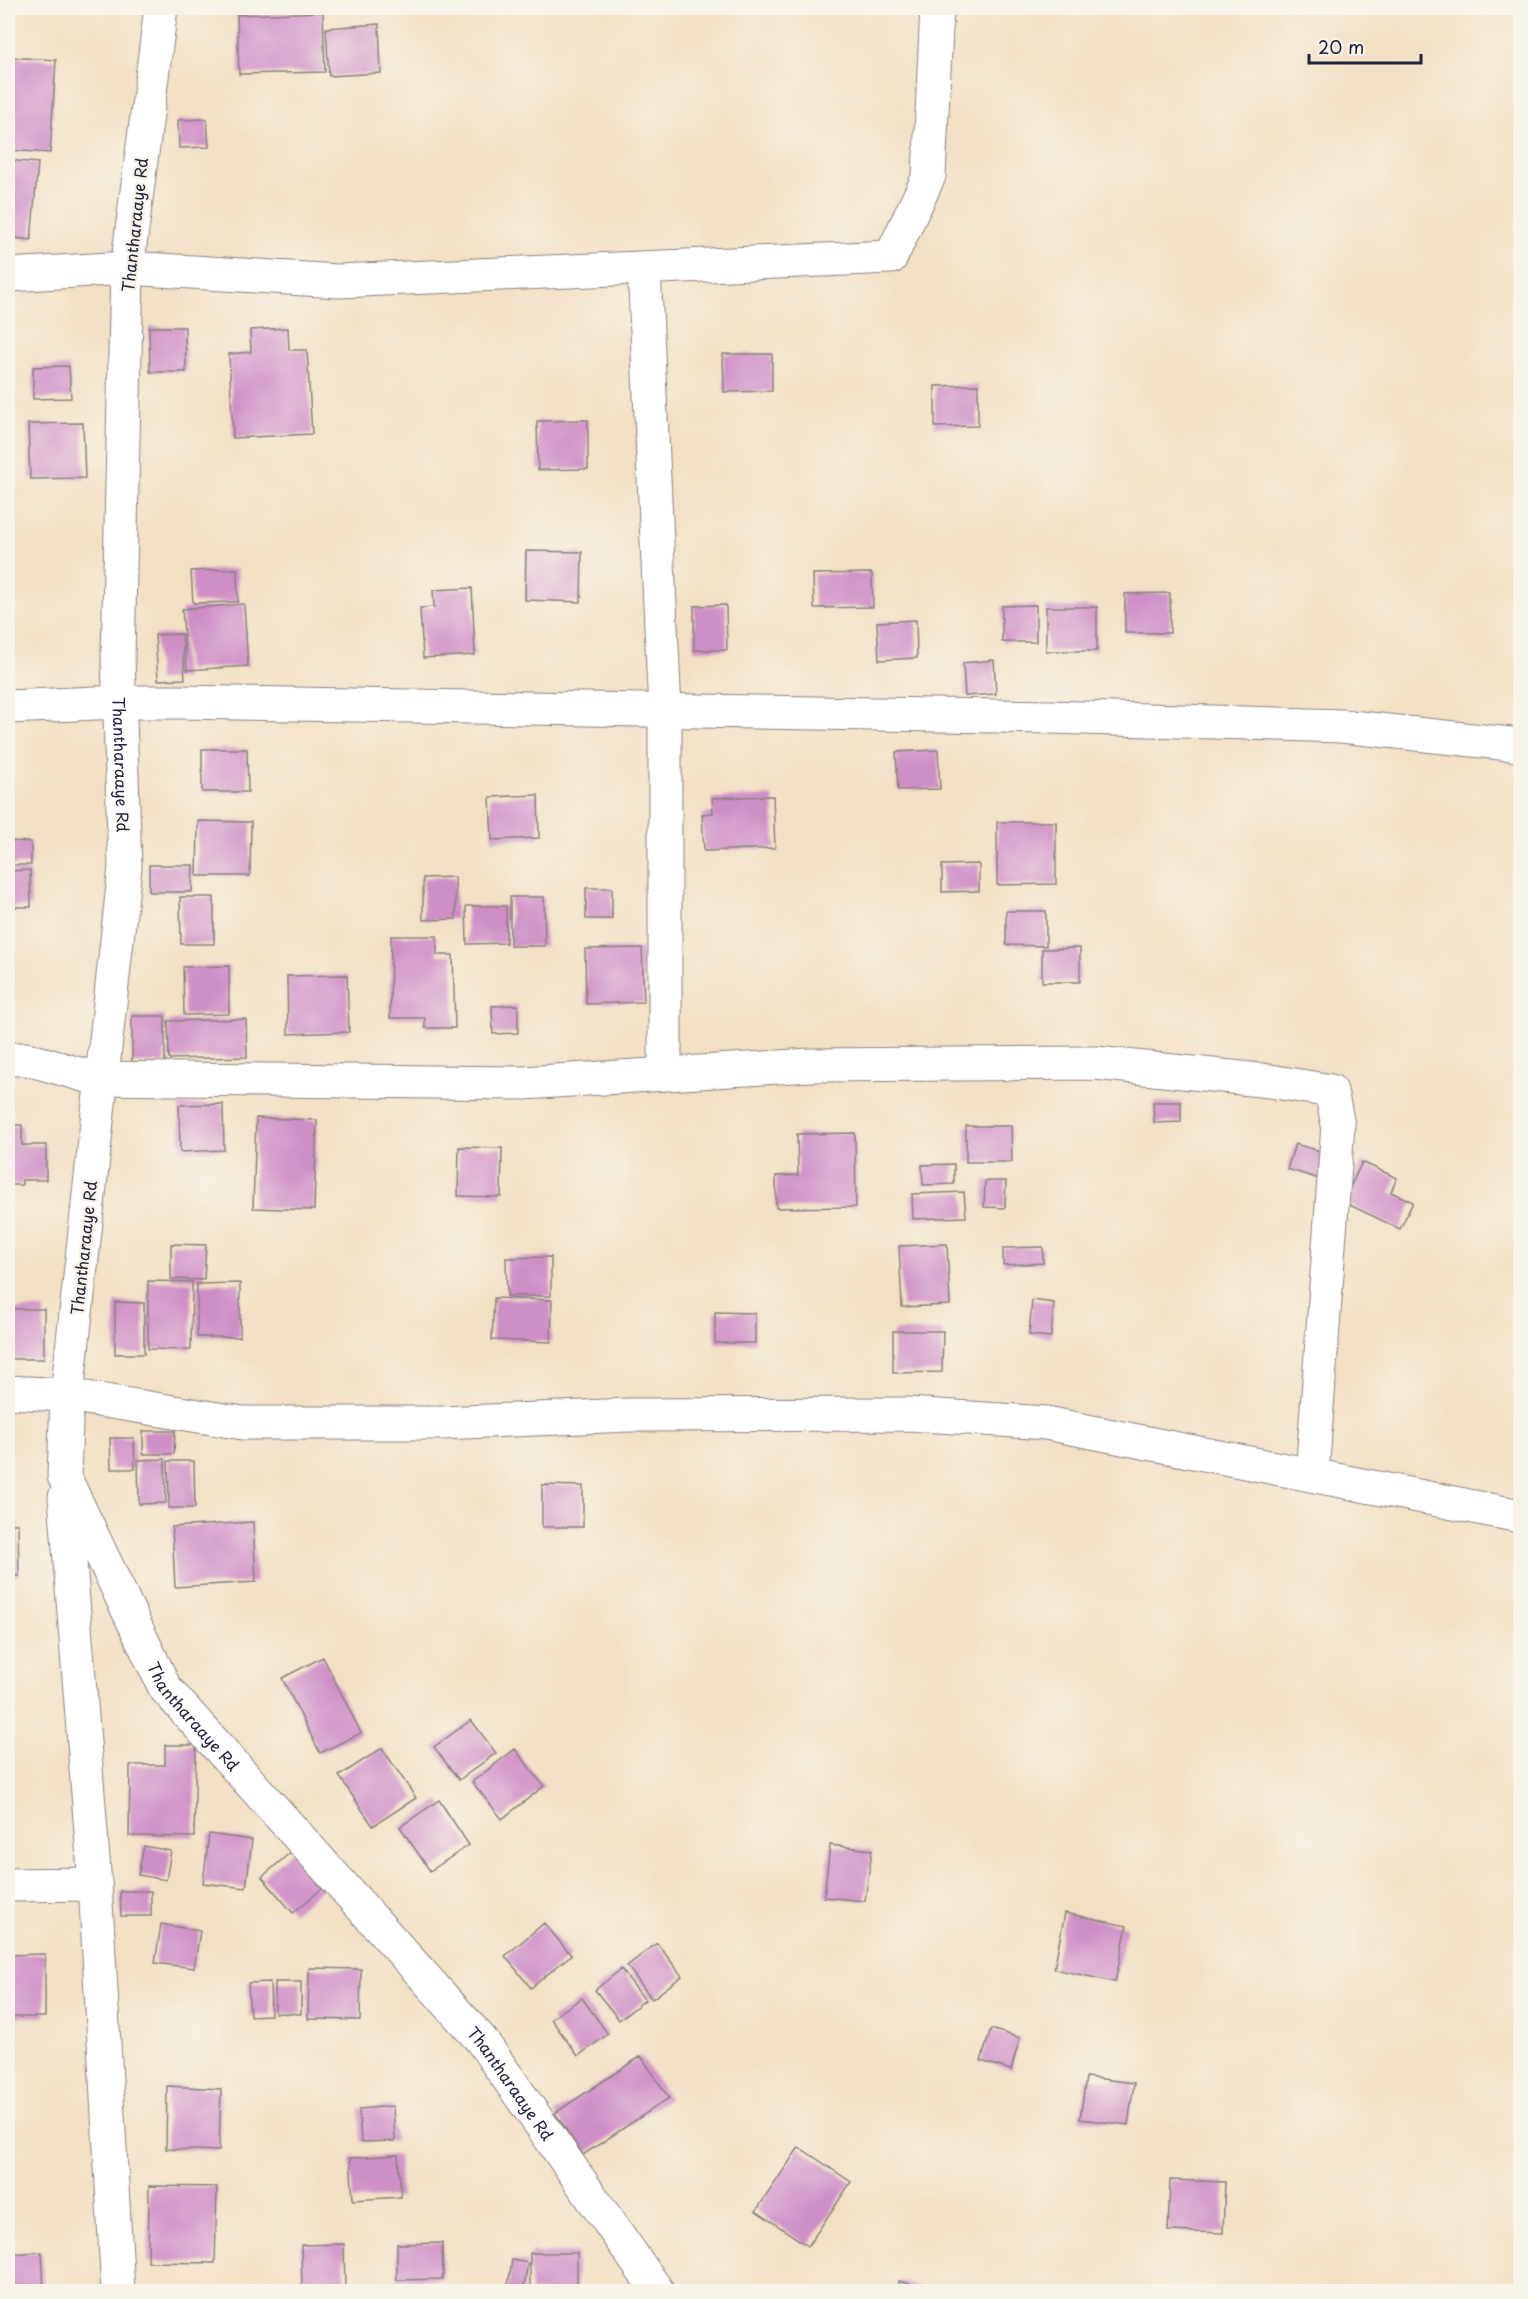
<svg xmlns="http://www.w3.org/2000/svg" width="1528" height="2299" font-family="'Playpen Sans',sans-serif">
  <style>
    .building { fill: #ce8ec6 }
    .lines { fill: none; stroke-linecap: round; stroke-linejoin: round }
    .street-casing { stroke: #8a8180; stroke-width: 35 }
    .street { stroke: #fff; stroke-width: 33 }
    .labels { text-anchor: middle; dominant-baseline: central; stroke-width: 5; stroke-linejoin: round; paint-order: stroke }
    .street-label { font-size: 16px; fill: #22223b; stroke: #f7f3e8 }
  </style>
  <rect width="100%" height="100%" fill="#f7f3e8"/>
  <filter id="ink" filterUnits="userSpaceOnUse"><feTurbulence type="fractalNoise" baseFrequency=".0167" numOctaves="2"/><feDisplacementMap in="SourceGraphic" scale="12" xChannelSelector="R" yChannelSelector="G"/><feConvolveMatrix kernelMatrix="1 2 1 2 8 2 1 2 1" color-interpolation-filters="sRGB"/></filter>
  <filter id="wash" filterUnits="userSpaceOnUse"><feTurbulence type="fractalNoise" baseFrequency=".008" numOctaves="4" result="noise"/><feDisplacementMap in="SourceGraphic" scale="24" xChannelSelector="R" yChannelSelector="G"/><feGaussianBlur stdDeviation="1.35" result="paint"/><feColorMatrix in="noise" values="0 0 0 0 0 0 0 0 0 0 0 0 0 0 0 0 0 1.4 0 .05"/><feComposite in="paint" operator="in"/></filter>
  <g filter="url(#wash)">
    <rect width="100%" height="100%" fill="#f2e0c4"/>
    <g id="blocks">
      <path class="building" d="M323 12 325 72 239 74 237 15Z
        M379 24 381 73 329 76 326 28Z
        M8 57 56 60 50 153 8 150Z
        M207 119 209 147 179 148 178 120Z
        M8 160 38 163 31 240 8 237Z
        M149 327H185L186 372H150Z
        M288 328 289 350H307L312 434 233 438 229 354 251 352 250 330Z
        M723 354H772V391L724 392Z
        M69 366 71 398 33 399V367Z
        M978 385V426L935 427V386Z
        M588 420V469L538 470 537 421Z
        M83 423 85 478 30 479 28 424Z
        M526 551 582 552 581 602 525 600Z
        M237 569 238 602 193 603 191 571Z
        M872 573 873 607 814 608 813 574Z
        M472 588 475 655 423 658 420 608 434 607 433 590Z
        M1170 593V633H1125V594Z
        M244 604 248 666 187 670 182 609Z
        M726 605 727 650H694V606Z
        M1036 605V642H1002V606Z
        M1046 607H1097V651H1046Z
        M916 620 917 658 879 660 877 622Z
        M182 634 185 679 158 680 155 635Z
        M994 660 996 694 965 696 963 663Z
        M202 749H247L248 792H202Z
        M938 750 940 789 898 790 896 752Z
        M538 795 539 838 492 840 490 797Z
        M773 796 775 848 704 851 702 814 713 813 712 798Z
        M198 821 251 822 250 876H197Z
        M997 822H1056V884L997 885Z
        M8 841 31 842V865H8Z
        M979 864V891L942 892V865Z
        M149 865H193L192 892H149Z
        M30 870 31 907H8V871Z
        M455 877 456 919 423 920V878Z
        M586 888H612V919H586Z
        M180 897H214V944H181Z
        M510 897H544L545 946H510Z
        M466 906H506V943L467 944Z
        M1006 911H1046V946L1006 945Z
        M391 936H437V955H453L455 1028H425V1018H390Z
        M642 948 644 1002 586 1004 585 949Z
        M1080 948V982H1042V949Z
        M229 966V1014L184 1015 183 967Z
        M347 975 349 1032 288 1034 287 976Z
        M518 1005V1033L493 1034 492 1006Z
        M132 1016H165V1063H132Z
        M246 1019 247 1057 169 1059 168 1021Z
        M1153 1102H1181V1122L1154 1123Z
        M223 1104 224 1150 180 1152 179 1105Z
        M256 1118 317 1120 314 1210 253 1208Z
        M8 1125H22V1145H46V1180H22V1185H8Z
        M966 1126H1011L1012 1162H966Z
        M855 1133 856 1207 776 1208V1176L798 1175 797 1134Z
        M1295 1144 1331 1154 1323 1180 1287 1169Z
        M459 1147 502 1148 501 1197 458 1196Z
        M1362 1162 1397 1178 1391 1192 1413 1202 1400 1229 1343 1202Z
        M954 1164V1184L923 1185 922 1165Z
        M985 1181H1006L1005 1208 984 1207Z
        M964 1192 966 1217 913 1219 912 1194Z
        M171 1244 206 1245 204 1280 171 1279Z
        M947 1244 950 1305 902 1307 899 1246Z
        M1043 1247V1263L1003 1265V1248Z
        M551 1257V1296H507L506 1258Z
        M148 1281 192 1282 191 1350 148 1349Z
        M240 1283V1337H197V1284Z
        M494 1298 552 1300 551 1342 492 1340Z
        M1032 1300 1054 1303 1051 1337 1029 1335Z
        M115 1302 144 1303V1354H115Z
        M8 1309H44V1359H8Z
        M715 1312 755 1313V1343H715Z
        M893 1331H943L942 1372 893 1373Z
        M143 1431H175L174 1454H143Z
        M110 1438H134L135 1469H111Z
        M165 1459 166 1503 139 1504 138 1460Z
        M168 1461H194L195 1508H169Z
        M542 1485 583 1486V1527H542Z
        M253 1522 256 1582 175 1587 172 1527Z
        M8 1524H18L19 1576H8Z
        M323 1657 361 1733 320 1753 282 1678Z
        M471 1720 496 1753 459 1780 434 1747Z
        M165 1745H196L194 1837 129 1836 130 1765H165Z
        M382 1748 416 1798 373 1826 339 1776Z
        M515 1749 544 1786 502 1819 472 1782Z
        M439 1800 469 1845 430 1871 400 1827Z
        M209 1834 252 1840 246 1888 203 1883Z
        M830 1845 872 1850 865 1901 824 1897Z
        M144 1846 171 1851 166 1880 138 1875Z
        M292 1851 324 1887 293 1913 262 1877Z
        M120 1891H151V1916H121Z
        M1065 1913 1127 1926 1115 1982 1054 1969Z
        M544 1923 571 1955 531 1988 505 1956Z
        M161 1924 200 1931 194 1968 155 1963Z
        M657 1943 682 1976 652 1999 627 1966Z
        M45 1954V2017H8V1955Z
        M309 1968 361 1969 360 2020 308 2019Z
        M621 1969 645 2000 619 2020 595 1990Z
        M270 1982 271 2015 250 2016 248 1983Z
        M275 1982H301V2014L275 2013Z
        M582 1998 608 2034 578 2056 551 2019Z
        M991 2029 1020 2038 1011 2070 981 2061Z
        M641 2056 669 2098 583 2155 555 2113Z
        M1086 2077 1134 2083 1128 2125 1080 2119Z
        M167 2086 221 2089 219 2151 166 2149Z
        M393 2106 395 2141 361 2142 359 2109Z
        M799 2147 851 2182 808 2246 756 2211Z
        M398 2155 401 2197 353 2200 350 2158Z
        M1170 2180 1225 2182 1223 2233 1168 2231Z
        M149 2186 217 2187 215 2263 148 2262Z
        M442 2243 443 2279 397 2280V2244Z
        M344 2244 345 2289 302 2290 301 2245Z
        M42 2252 44 2292H8V2254Z
        M530 2253H577V2292H530Z
        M512 2260 528 2263 523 2292H507Z
        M899 2281 934 2291V2292H896Z"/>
    </g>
  </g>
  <g filter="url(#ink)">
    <use href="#blocks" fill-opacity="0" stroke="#8a8180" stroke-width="1.5"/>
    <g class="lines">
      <defs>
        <g id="street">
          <path id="s1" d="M161 8 127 268 118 657 125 867 67 1395 64 1476 165 1688 482 2041 658 2292"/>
          <path d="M644 268 665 710V1073"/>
          <path d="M8 275 127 268 338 281 891 257 929 176 937 8"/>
          <path d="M8 707 119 702H180L1049 717 1341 726 1520 745"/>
          <path d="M8 1059H27L94 1078 523 1083 810 1065 1096 1063 1270 1081 1331 1091 1338 1125 1312 1475"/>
          <path d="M8 1392 67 1395 243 1423H442L629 1415 908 1414 1046 1423 1520 1516"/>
          <path d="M65 1497 95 1884 118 2292"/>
          <path d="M8 1885 95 1884"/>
        </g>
      </defs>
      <use href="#street" class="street-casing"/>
      <use href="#street" class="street"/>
    </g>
  </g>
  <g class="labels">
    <g class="street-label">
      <text transform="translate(134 225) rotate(-84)">Thantharaaye Rd</text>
      <text stroke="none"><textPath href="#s1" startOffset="759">Thantharaaye Rd</textPath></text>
      <text transform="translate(83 1248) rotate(-84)">Thantharaaye Rd</text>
      <text stroke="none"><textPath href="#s1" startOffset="1748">Thantharaaye Rd</textPath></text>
      <text stroke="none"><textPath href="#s1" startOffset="2234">Thantharaaye Rd</textPath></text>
    </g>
  </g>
  <rect width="1528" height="2299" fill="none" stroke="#f7f3e8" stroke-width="30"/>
  <path d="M1309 54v9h112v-9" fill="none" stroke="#22223b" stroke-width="3"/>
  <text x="1318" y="54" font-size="18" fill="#22223b" stroke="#f7f3e8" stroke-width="4.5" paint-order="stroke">20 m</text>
</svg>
